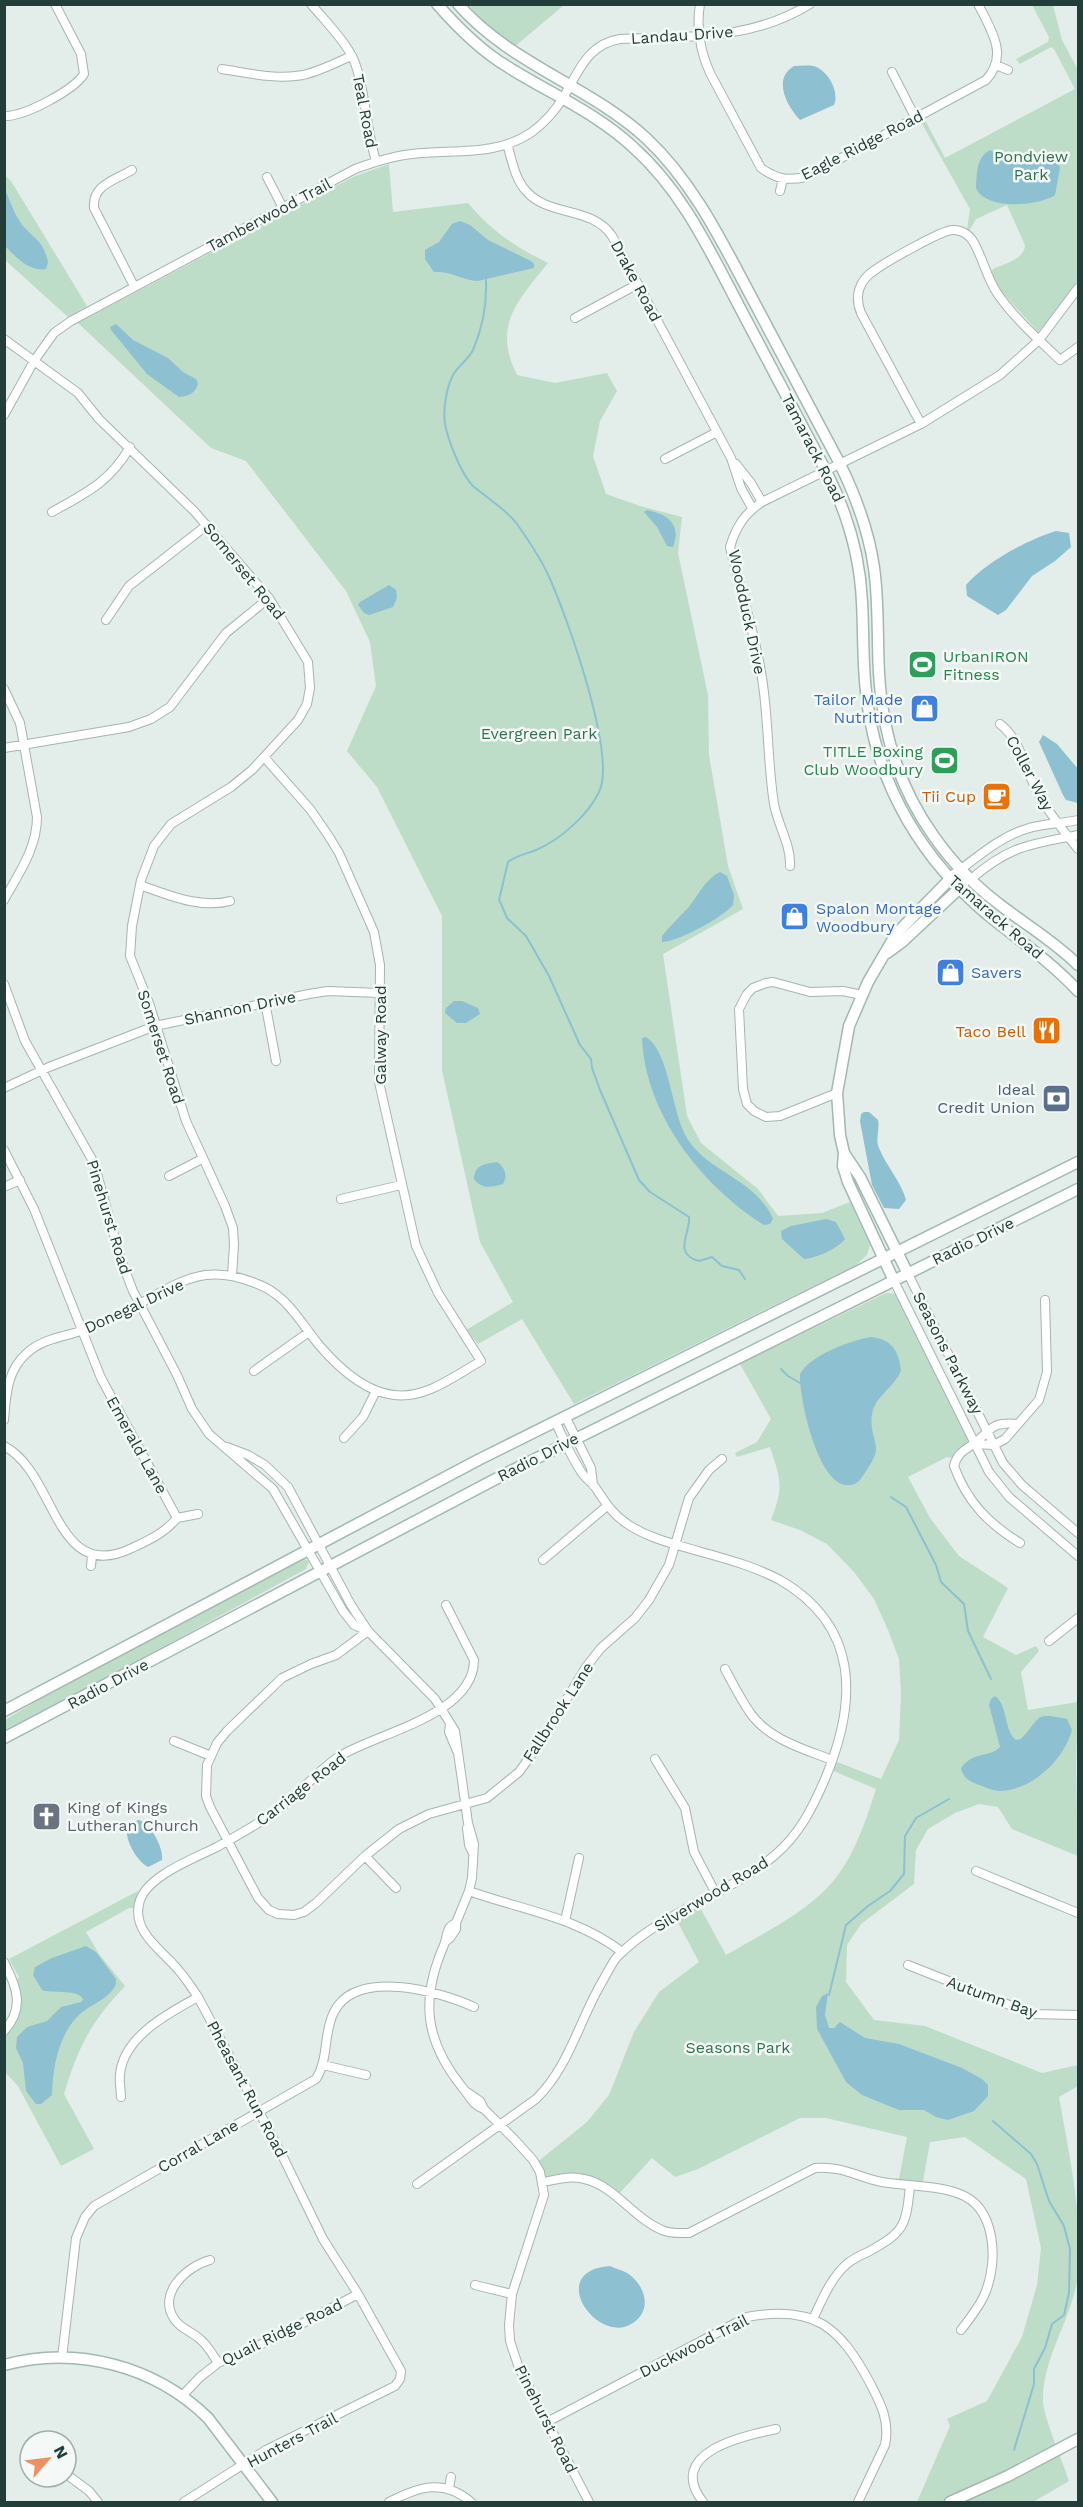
<svg xmlns="http://www.w3.org/2000/svg" width="1083" height="2507" font-family="'Work Sans',sans-serif">
  <style>
    .green { fill: #bdddc8 }
    .water { fill: #8dc0d0 }
    .lines { fill: none; stroke-linecap: round; stroke-linejoin: round }
    .stream { stroke: #8dc0d0; stroke-width: 2 }
    .street-casing { stroke: #a6b5b1; stroke-width: 10 }
    .secondary-casing { stroke: #a2b8b2; stroke-width: 13 }
    .street { stroke: #fff; stroke-width: 8 }
    .secondary { stroke: #fff; stroke-width: 10 }
    .labels { text-anchor: middle; dominant-baseline: central; stroke-width: 5; stroke-linejoin: round; paint-order: stroke }
    .street-label { font-size: 16px; fill: #233e39; stroke: #f4f9f7 }
    .park-label { font-size: 16px; fill: #2f734f; stroke: #f4f9f7 }
    .leisure-label { font-size: 16px; fill: #27864d; stroke: #f4f9f7; text-anchor: start }
    .shop-label { font-size: 16px; fill: #366cbe; stroke: #f4f9f7; text-anchor: start }
    .food-label { font-size: 16px; fill: #c56008; stroke: #f4f9f7; text-anchor: end }
    .service-label { font-size: 16px; fill: #4e5e75; stroke: #f4f9f7; text-anchor: end }
    .worship-label { font-size: 16px; fill: #5b616d; stroke: #f4f9f7; text-anchor: start }
  </style>
  <rect width="100%" height="100%" fill="#e3ede9"/>
  <path class="green" d="M469 5H564L513 48 484 25Z
    M1032 5H1053L1062 40 1078 70V280L1058 311 1038 332 1001 291 991 272 993 269C1004 264 1025 259 1025 245L1007 205 976 219 969 231 967 230 970 209 921 122 925 120 945 158 1075 89 1054 49 1051 47 1020 64 1016 59 1048 42 1049 37Z
    M389 164 393 212 468 203C490 230 517 248 548 263 518 301 492 325 517 375L555 383 607 373 617 391 600 421 593 456 606 494 640 506 682 517 678 553 708 695 709 755 728 866 743 909 663 954 687 1116 701 1143 758 1189 778 1216 822 1213 850 1202 870 1245 867 1255 856 1265 574 1404 522 1319 478 1344 466 1330 513 1302 480 1242 442 1070V916L377 787 347 751 376 686 370 642 346 591 246 461 211 448 78 323 353 177Z
    M4 174 11 181 87 306 68 317 5 260Z
    M886 1293 899 1294 974 1444 956 1459 947 1457 908 1477 930 1518 959 1556 1008 1588 983 1637 1016 1655 1036 1646 1039 1651 1021 1672 1028 1710 1078 1702 1076 1766 1078 1856 1012 1829 998 1807 979 1804 955 1813 928 1829 916 1850 914 1884 861 1924 847 1945 846 1982 874 2020 925 2026 1042 2073 1078 2065V2086L1059 2097C1069 2154 1083 2216 1078 2274 1073 2319 1042 2356 1043 2402 1044 2418 1063 2462 1069 2481L1033 2502H917L950 2426 947 2419 987 2401 1022 2337 1037 2285 1041 2248 1026 2179 965 2137 930 2142 922 2187 898 2184 907 2137 826 2118H800L698 2169 675 2177 652 2158 616 2197 586 2179 542 2182 535 2164 587 2122 609 2095 634 2032 659 1992 699 1962 674 1915 697 1902 726 1955C760 1935 800 1916 827 1888 852 1863 866 1821 876 1789L829 1769 832 1760 881 1779 899 1740 901 1694 899 1659 888 1630 874 1599 854 1572 827 1544 800 1530 771 1520C784 1486 781 1481 770 1447L737 1457 735 1453 757 1442 771 1419 740 1364Z
    M305 1559 309 1561 306 1569 5 1733V1720L66 1683 293 1563Z
    M138 1891 134 1908H129L86 1932 99 1954 125 1986C91 2022 78 2047 64 2094L94 2149 61 2166 18 2086 5 2072 4 2031 12 2023 15 1982 19 1977 9 1959Z"/>
  <path class="water" d="M794 66C800 66 807 65 813 66 827 69 840 91 834 105L800 120C787 106 772 79 794 66Z
    M990 150C998 153 1001 162 1009 163 1026 167 1041 151 1056 155L1060 168 1055 195C1039 206 986 211 976 188 977 174 976 157 990 150Z
    M5 190C10 200 13 211 19 220 29 237 43 237 48 262L46 269C29 272 16 257 5 246Z
    M460 221 470 225 488 240 531 261 534 264V268L478 281C462 280 451 271 434 272L425 259V250L439 242 452 224Z
    M116 324 133 340 168 358 183 372 196 379 198 384C195 394 188 396 179 397L147 374 111 330 110 327Z
    M647 510C667 514 682 524 673 547L667 546 657 527 644 512Z
    M1056 531 1069 533 1071 547 1055 561 1032 576 1006 610 998 615 967 596 966 585C986 562 1027 540 1056 531Z
    M389 585 396 590 397 598 393 607 369 615 364 613 358 605 360 602Z
    M1043 735 1057 744 1078 769V803L1066 800 1063 795 1039 742Z
    M720 872 727 876 734 895 733 905C723 917 678 942 662 942V936C670 926 679 917 688 908 698 896 705 879 720 872Z
    M454 1001H462L478 1008 480 1014 466 1023H457L445 1013 446 1008Z
    M646 1037C670 1052 671 1112 687 1138 707 1172 756 1179 773 1219L770 1224 764 1225C702 1186 645 1114 642 1038Z
    M864 1112H869L878 1120C880 1130 875 1139 879 1148 886 1166 901 1181 906 1200L899 1209 884 1208 872 1185 860 1121 861 1114Z
    M497 1162C505 1167 508 1176 503 1184 492 1187 482 1190 474 1179 475 1164 485 1164 497 1162Z
    M826 1219 836 1222 845 1239C837 1249 817 1258 804 1259L782 1239 781 1231 791 1226Z
    M871 1337C891 1339 899 1350 901 1371 895 1385 879 1395 874 1407 868 1423 874 1433 876 1448 877 1457 865 1473 860 1480 856 1484 853 1485 848 1485 818 1486 799 1398 800 1374 811 1355 849 1341 871 1337Z
    M995 1696C1009 1707 1003 1729 1016 1740L1021 1739C1042 1717 1033 1712 1067 1719L1072 1730C1064 1760 1032 1790 1000 1791 994 1791 987 1788 982 1786 971 1782 964 1780 961 1768 973 1751 990 1758 1000 1747L989 1705 991 1699Z
    M138 1820C150 1822 164 1848 162 1860L148 1867C137 1861 125 1841 127 1828Z
    M86 1946 96 1952 116 1979V1984C111 1996 99 2001 88 2008 60 2026 53 2063 52 2095L41 2104H36L26 2091 23 2063 16 2048 17 2037 27 2027 47 2021 61 2007 81 2002 83 1999C78 1989 55 1994 42 1990L33 1975 35 1967 52 1958Z
    M828 1993 825 2015 829 2028H834L840 2022 865 2038 899 2044 962 2068 982 2079 988 2085V2096L974 2111 948 2120 936 2117 924 2110H899L862 2095 846 2082 817 2029 816 2007 822 1996Z
    M610 2266C616 2269 622 2270 627 2273 645 2284 653 2310 633 2323 598 2347 544 2271 610 2266Z"/>
  <g class="lines">
    <path class="stream" d="M486 280C487 305 483 327 473 350 468 360 458 366 453 375 446 389 443 409 445 424 448 440 461 474 473 486 487 498 506 509 517 524 529 541 542 560 550 579 567 617 617 756 599 792 588 815 560 840 536 850 526 854 517 855 508 862L499 900 501 904 507 918 526 936 549 976 580 1045 591 1059 592 1068 600 1090 639 1180 650 1192 689 1217C691 1232 672 1254 699 1261L712 1257 722 1266 739 1270 745 1279
      M781 1369 788 1376 800 1383
      M891 1497 906 1507 936 1565 941 1582 964 1604 968 1631 991 1679
      M829 1995 846 1925 868 1906 890 1891 904 1874 905 1836 916 1818 949 1799
      M993 2121 1031 2154 1037 2164 1049 2201 1064 2226 1070 2249 1069 2293 1064 2315 1052 2324 1045 2348 1034 2369V2384L1014 2450"/>
    <defs>
      <path id="street" d="M311 4C325 21 342 37 352 56 365 83 366 130 376 161
        M700 4C696 29 700 51 710 73L761 168C777 179 787 181 806 177L986 80C1009 55 991 30 978 4
        M996 65 1008 70
        M222 69C248 73 277 80 303 75 320 71 336 63 351 56
        M892 72 916 119
        M4 116C24 117 74 90 84 74L81 54 55 4
        M507 144C512 160 515 180 527 192 550 217 592 206 612 236L731 458 741 488 752 508
        M132 170C115 180 92 185 94 208L134 286
        M267 177 283 208
        M780 191 783 179
        M575 318 638 284
        M4 339 78 393 99 419 194 511 269 598 308 662 310 688 307 704 298 720 252 770 231 787 171 824 154 846 141 880 132 926 130 956 149 1003 186 1121 225 1206 233 1228 234 1245 232 1276
        M4 415 34 361 54 333 71 321 355 169C374 162 392 156 412 154 453 149 496 157 532 132 544 123 555 111 563 98 578 73 587 44 620 39 687 36 751 41 810 4
        M921 424 861 313C854 296 859 280 875 270 886 262 940 231 952 230 961 229 970 235 974 243 983 259 987 278 997 293 1014 318 1038 339 1060 360L1078 347
        M665 459 717 432
        M736 464 751 483 762 502
        M52 512C86 493 110 482 130 447
        M106 620 129 586 207 525
        M4 689 20 723 37 817C37 848 19 873 4 900
        M1000 724C1021 740 1025 770 1038 793 1049 814 1064 831 1078 849
        M4 748 129 727 151 719 170 707 226 633 269 598
        M790 866C791 844 778 826 774 804 767 760 769 716 761 672 754 630 740 589 730 547 736 527 744 514 762 502L921 424 1000 375 1039 340 1078 288
        M961 869C981 854 1001 837 1026 829 1043 823 1061 824 1078 820
        M971 879C1011 845 1029 845 1078 835
        M140 885C168 895 201 909 230 901
        M4 984 25 1041 94 1163 121 1260 133 1291 177 1375 192 1409 209 1434 273 1489 343 1611 354 1625 368 1631
        M265 1002 276 1061
        M4 1088 49 1067 155 1026 309 994 328 991 380 993
        M837 1093 780 1116 766 1117 754 1111 747 1104 743 1089 739 1009 747 994 753 988 766 983 773 982 810 992 843 991 862 995
        M4 1150 34 1209 101 1378 177 1518
        M169 1176 202 1159
        M4 1187 20 1180
        M341 1199 401 1185
        M908 1274 1003 1463 1022 1485 1078 1533
        M894 1281 989 1472 1009 1497 1078 1556
        M254 1371 309 1332
        M565 1416 591 1468 593 1485
        M4 1420C6 1395 7 1370 27 1353 42 1339 63 1337 81 1331 101 1324 121 1314 139 1304 160 1293 182 1278 206 1275 223 1273 240 1277 255 1283 287 1294 299 1321 319 1345 337 1366 365 1392 394 1395 426 1399 454 1376 481 1361L438 1293 416 1246 379 1082 380 965 374 932 339 853 328 835 310 809 264 757
        M1018 1424C989 1421 992 1431 972 1445 963 1451 957 1454 954 1466 967 1502 989 1524 1020 1543
        M344 1438 363 1417 376 1391
        M974 1444 994 1445 1005 1439 1039 1400 1047 1372 1045 1300
        M4 1446C57 1473 54 1586 132 1548 149 1540 165 1533 177 1518
        M227 1447 248 1455 265 1465 288 1487 351 1605 368 1631 435 1699 455 1731 468 1823 474 1844 472 1878 469 1891 456 1923V1929L450 1938 446 1941
        M177 1518 198 1514
        M543 1560 607 1506
        M91 1566 92 1555
        M368 1631 336 1655 311 1664 282 1678 227 1731 217 1743 207 1765 206 1796 210 1807 258 1898 269 1910 278 1914 294 1915 304 1912 316 1903 365 1856 399 1829 429 1814 487 1798 519 1772 540 1743 586 1667 601 1648 635 1618 649 1600 669 1565 689 1498 709 1470 722 1459
        M1049 1641 1078 1618
        M725 1669C733 1684 741 1700 751 1714 770 1740 804 1749 832 1760
        M450 1724 449 1732 457 1751
        M174 1741 211 1756
        M655 1759 685 1808 694 1852 715 1892
        M467 1828 469 1845 473 1853
        M365 1856 396 1888
        M976 1871 1078 1913
        M469 1891C522 1910 577 1917 622 1952
        M565 1921 579 1858
        M456 1923C445 1928 448 1936 444 1945 420 2000 425 2041 462 2087 470 2096 471 2104 484 2109
        M4 1962C17 1987 25 2008 4 2031
        M908 1965 1032 2014 1078 2015
        M323 2065 366 2075
        M467 2092 480 2101 484 2109 515 2140 533 2160 540 2172 544 2195 512 2294 509 2325 510 2341 519 2368 589 2502
        M121 2097C121 2090 119 2081 120 2074 124 2036 169 2013 198 1997
        M542 2182C556 2180 569 2175 584 2179 614 2185 633 2218 662 2230 670 2234 680 2233 689 2233L815 2168C844 2166 856 2177 882 2182 907 2186 936 2185 960 2194 996 2208 998 2260 986 2291 981 2305 970 2318 961 2330
        M417 2184 536 2099C569 2067 579 2021 602 1982 607 1974 611 1964 617 1957 662 1911 727 1896 775 1855 799 1835 813 1807 825 1779 857 1703 861 1627 780 1580 754 1566 726 1559 698 1551 674 1544 647 1538 626 1523 612 1514 604 1500 595 1487 591 1482 585 1478 582 1473 571 1457 563 1438 555 1421
        M210 2260C187 2266 156 2294 175 2320 181 2329 193 2332 201 2340 208 2346 213 2355 218 2363
        M475 2285 512 2294
        M813 2319C822 2300 831 2277 848 2263 853 2259 861 2255 868 2252 904 2232 906 2227 910 2186
        M62 2358 76 2238 85 2217 94 2206 316 2079C329 2059 323 2033 334 2012 356 1968 439 1991 474 2007
        M182 2396 200 2377 218 2363 273 2339 358 2294
        M547 2422 747 2317C814 2304 840 2327 870 2383 881 2404 890 2421 885 2445L858 2502
        M66 2474 89 2491 98 2502
        M449 2488 451 2477
        M184 2502 266 2450 395 2386 400 2379 401 2371 358 2294 323 2239 282 2155 198 1997C190 1985 183 1974 173 1964 158 1948 133 1930 139 1904 144 1877 193 1859 217 1847 242 1833 267 1819 289 1801 306 1786 321 1768 340 1756 377 1733 474 1715 474 1660L446 1605
        M389 2502C418 2487 443 2478 471 2502
        M703 2502C665 2453 742 2436 776 2429"/>
      <path id="secondary" d="M437 4C458 28 481 51 508 67 551 94 597 113 634 148 682 191 709 249 739 306 768 361 797 416 826 471 847 512 860 556 862 602 864 637 862 672 868 707 880 790 924 861 988 915 1019 940 1051 962 1078 991
        M458 4C510 64 588 85 646 138 694 183 722 242 753 300 782 355 811 409 840 464 856 497 869 531 874 568 879 602 877 638 879 673 882 730 899 787 933 835 951 861 974 885 999 904 1026 925 1054 941 1078 965
        M887 953 902 942 963 885
        M844 1153 843 1166 848 1182 894 1281
        M908 1274 860 1177 844 1153 840 1135 837 1093 849 1026 868 982 896 934 955 874
        M4 1711 480 1459 1078 1162
        M4 1738 507 1473 1078 1189
        M4 2365C76 2345 155 2366 208 2418L272 2502
        M950 2502 1008 2476 1078 2439"/>
    </defs>
    <use href="#street" class="street-casing"/>
    <use href="#secondary" class="secondary-casing"/>
    <use href="#street" class="street"/>
    <use href="#secondary" class="secondary"/>
  </g>
  <defs>
    <symbol id="stadium-square" viewBox="-11 -11 22 22"><rect x="-9" y="-9" width="18" height="18" rx="4" fill="#2e9e5b" stroke="#f4f9f7"/><path d="M0-5a6.5 5 0 1 0 0 10a6.5 5 0 1 0 0-10ZM-3.5-1.8h7v3.6h-7Z" fill="#fff"/></symbol>
    <symbol id="shop-square" viewBox="-11 -11 22 22"><rect x="-9" y="-9" width="18" height="18" rx="4" fill="#3f7fe0" stroke="#f4f9f7"/><path d="M-5-2.5h2.3a2.7 3.5 0 0 1 5.4 0H5L5.5 6h-11ZM-1.5-2.5h3a1.5 2.3 0 0 0-3 0Z" fill="#fff"/></symbol>
    <symbol id="cafe-square" viewBox="-11 -11 22 22"><rect x="-9" y="-9" width="18" height="18" rx="4" fill="#e8710a" stroke="#f4f9f7"/><path d="M-5.5-4.5H6V0H3Q3 3.5 0 3.5H-2.5Q-5.5 3.5-5.5 0ZM3-3.2v2h1.7v-2ZM-6 4.5H4V6H-6Z" fill="#fff"/></symbol>
    <symbol id="restaurant-square" viewBox="-11 -11 22 22"><rect x="-9" y="-9" width="18" height="18" rx="4" fill="#e8710a" stroke="#f4f9f7"/><path d="M-5-6h1v4h1v-4h1v4h1v-4h1v5L-1.5 .5V6h-2V.5L-5-1ZM5-6V6H3V1.5H1.5Q1.5-4 5-6Z" fill="#fff"/></symbol>
    <symbol id="bank-square" viewBox="-11 -11 22 22"><rect x="-9" y="-9" width="18" height="18" rx="4" fill="#5c6f8a" stroke="#f4f9f7"/><path d="M-6-4H6V4H-6ZM0-2.3a2.3 2.3 0 1 0 0 4.6a2.3 2.3 0 1 0 0-4.6Z" fill="#fff"/></symbol>
    <symbol id="church-square" viewBox="-11 -11 22 22"><rect x="-9" y="-9" width="18" height="18" rx="4" fill="#6b7280" stroke="#f4f9f7"/><path d="M-1.2-6h2.4v3.5h3.3v2.4h-3.3V6h-2.4V-.1h-3.3v-2.4h3.3Z" fill="#fff"/></symbol>
  </defs>
  <g fill-rule="evenodd">
    <use href="#stadium-square" x="906" y="648" width="33" height="33"/>
    <use href="#shop-square" x="908" y="692" width="33" height="33"/>
    <use href="#stadium-square" x="928" y="744" width="33" height="33"/>
    <use href="#cafe-square" x="980" y="780" width="33" height="33"/>
    <use href="#shop-square" x="778" y="900" width="33" height="33"/>
    <use href="#shop-square" x="934" y="956" width="33" height="33"/>
    <use href="#restaurant-square" x="1030" y="1014" width="33" height="33"/>
    <use href="#bank-square" x="1040" y="1082" width="33" height="33"/>
    <use href="#church-square" x="30" y="1800" width="33" height="33"/>
  </g>
  <g class="labels">
    <g class="street-label">
      <text transform="translate(682 35) rotate(-4)">Landau Drive</text>
      <text transform="translate(365 111) rotate(79)">Teal Road</text>
      <text transform="translate(862 145) rotate(-27)">Eagle Ridge Road</text>
      <text transform="translate(269 215) rotate(-28)">Tamberwood Trail</text>
      <text transform="translate(636 281) rotate(62)">Drake Road</text>
      <text transform="translate(813 448) rotate(63)">Tamarack Road</text>
      <text transform="translate(244 571) rotate(51)">Somerset Road</text>
      <text transform="translate(747 612) rotate(78)">Woodduck Drive</text>
      <text transform="translate(1030 773) rotate(62)">Coller Way</text>
      <text transform="translate(996 917) rotate(41)">Tamarack Road</text>
      <text transform="translate(240 1008) rotate(-12)">Shannon Drive</text>
      <text transform="translate(380 1035) rotate(-90)">Galway Road</text>
      <text transform="translate(161 1047) rotate(72)">Somerset Road</text>
      <text transform="translate(109 1217) rotate(73)">Pinehurst Road</text>
      <text transform="translate(973 1241) rotate(-26)">Radio Drive</text>
      <text transform="translate(134 1306) rotate(-25)">Donegal Drive</text>
      <text transform="translate(948 1353) rotate(63)">Seasons Parkway</text>
      <text transform="translate(137 1445) rotate(61)">Emerald Lane</text>
      <text transform="translate(538 1457) rotate(-27)">Radio Drive</text>
      <text transform="translate(108 1684) rotate(-28)">Radio Drive</text>
      <text transform="translate(558 1712) rotate(-57)">Fallbrook Lane</text>
      <text transform="translate(301 1789) rotate(-38)">Carriage Road</text>
      <text transform="translate(711 1894) rotate(-31)">Silverwood Road</text>
      <text transform="translate(992 1997) rotate(20)">Autumn Bay</text>
      <text transform="translate(247 2089) rotate(62)">Pheasant Run Road</text>
      <text transform="translate(198 2146) rotate(-30)">Corral Lane</text>
      <text transform="translate(282 2332) rotate(-26)">Quail Ridge Road</text>
      <text transform="translate(694 2346) rotate(-27)">Duckwood Trail</text>
      <text transform="translate(546 2419) rotate(63)">Pinehurst Road</text>
      <text transform="translate(292 2440) rotate(-28)">Hunters Trail</text>
    </g>
    <g class="park-label">
      <text x="1031" y="156">Pondview<tspan x="1031" dy="18">Park</tspan></text>
      <text x="539" y="733">Evergreen Park</text>
      <text x="738" y="2047">Seasons Park</text>
    </g>
    <g class="leisure-label">
      <text x="943" y="656">UrbanIRON<tspan x="943" dy="18">Fitness</tspan></text>
      <text x="923" y="751" text-anchor="end">TITLE Boxing<tspan x="923" dy="18">Club Woodbury</tspan></text>
    </g>
    <g class="shop-label">
      <text x="903" y="699" text-anchor="end">Tailor Made<tspan x="903" dy="18">Nutrition</tspan></text>
      <text x="816" y="908">Spalon Montage<tspan x="816" dy="18">Woodbury</tspan></text>
      <text x="971" y="972">Savers</text>
    </g>
    <g class="food-label">
      <text x="976" y="796">Tii Cup</text>
      <text x="1026" y="1031">Taco Bell</text>
    </g>
    <g class="service-label">
      <text x="1035" y="1089">Ideal<tspan x="1035" dy="18">Credit Union</tspan></text>
    </g>
    <g class="worship-label">
      <text x="67" y="1807">King of Kings<tspan x="67" dy="18">Lutheran Church</tspan></text>
    </g>
  </g>
  <rect width="1083" height="2507" fill="none" stroke="#233e39" stroke-width="12"/>
  <g transform="translate(48 2459) rotate(62)"><circle r="28" fill="#f4f9f7" stroke="#a0aeab" stroke-width="1.5"/>
  <path d="M0-4.5L10 22L0 15L-10 22Z" fill="#ee8f61"/>
  <text y="-9" font-size="16" font-weight="bold" text-anchor="middle" fill="#233e39">N</text>
  </g>
</svg>
